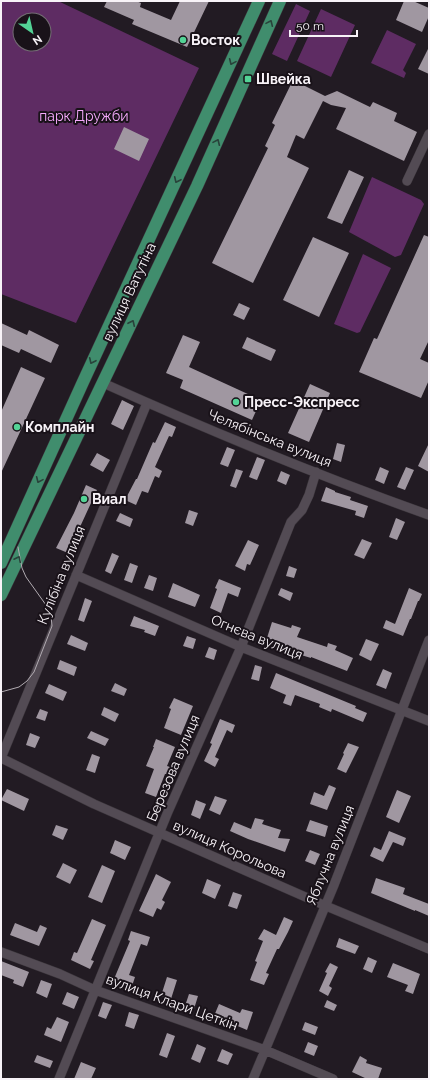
<svg xmlns="http://www.w3.org/2000/svg" width="430" height="1080" font-family="Raleway,sans-serif">
  <style>
    .green { fill: #5e2c63; fill-rule: evenodd }
    .building { fill: #a097a1 }
    .lines { fill: none; stroke-linecap: round; stroke-linejoin: round }
    .street-casing { stroke: #3b353b; stroke-width: 10 }
    .primary-casing { stroke: #3b353b; stroke-width: 13 }
    .street { stroke: #534b54; stroke-width: 9 }
    .primary { stroke: #408d6d; stroke-width: 12 }
    .tram { stroke: #b1abb1; stroke-width: 1 }
    .oneway { stroke: #29433b }
    .poi-dot { fill: #53d396; stroke: #191219; stroke-width: 1.5 }
    .labels { text-anchor: middle; dominant-baseline: central; stroke-width: 4; stroke-linejoin: round; paint-order: stroke }
    .poi-label { font-size: 14px; font-weight: bold; fill: #f8f3f8; stroke: #191219; text-anchor: start }
    .park-label { font-size: 14px; fill: #f7abfe; stroke: #191219 }
    .street-label { font-size: 14px; fill: #f8f3f8; stroke: #191219 }
  </style>
  <rect width="100%" height="100%" fill="#221b23"/>
  <path class="green" d="M1 1H58L199 68 76 323 1 294ZM20 20H44V44H20Z
    M296 4 310 11 287 61 272 54Z
    M321 9 355 25 331 77 297 61Z
    M387 30 416 44 403 70 406 73 404 78 371 63Z
    M372 177 421 200 424 204 401 255 395 257 349 232Z
    M363 254 391 268 360 332 357 333 334 324Z"/>
  <path class="building" d="M107 1H136L141 3 140 7 171 20 180 1H209L187 47 132 24 134 20 104 7Z
    M404 1H413L429 8V16L422 32 396 20Z
    M429 47V74L418 69Z
    M293 80 325 96 337 91 370 107 373 102 397 113 394 121 417 132 404 161 336 129 346 108 331 105 323 101 304 139 296 135 287 157 309 168 253 283 212 263 268 148 265 146 275 125 272 123Z
    M124 127 149 139 139 161 114 149Z
    M349 170 364 177 342 224 327 218Z
    M424 235 429 237V340L420 359 429 363V380L421 398 359 372 374 338 377 339Z
    M313 237 349 253 319 317 283 300Z
    M239 303 250 308 244 320 233 315Z
    M1 323 27 335 29 330 59 345 51 363 21 349 19 353 1 345Z
    M183 335 200 342 189 367 261 400 252 420 180 388 183 380 166 373Z
    M247 337 276 350 271 361 242 348Z
    M21 367 45 378 1 473V412Z
    M310 384 330 393 309 442 288 433Z
    M122 400 134 406 123 430 111 424Z
    M165 422 176 427 172 437 169 436 155 467 162 471 159 478 155 476 148 493 142 491 136 505 125 500 136 479H137L153 442 155 443Z
    M337 443 345 445 341 462 333 459Z
    M429 443V472L418 466Z
    M227 447 235 450 228 467 220 464Z
    M97 453 110 460 103 472 90 465Z
    M257 457 265 460 257 480 249 477Z
    M380 467 389 471 384 484 375 480Z
    M406 467 414 470 405 490 397 487Z
    M236 469 243 471 236 488 230 486Z
    M281 471 290 475 286 485 277 481Z
    M86 485 97 490 68 553 56 548 74 513Z
    M326 487 335 491V492L351 497 350 500 368 506 364 518 355 515 356 511 321 501Z
    M189 510 198 513 193 526 185 523Z
    M120 513 133 519 130 527 116 521Z
    M396 518 405 522 397 540 389 537Z
    M362 539 372 543 364 559 354 555Z
    M248 540 259 545 250 565 247 564 245 571 235 566Z
    M112 553 119 556 111 574 105 571Z
    M130 563 138 566 132 583 124 580Z
    M289 566 297 569 294 578 286 576Z
    M149 575 157 578 153 591 144 588Z
    M219 579 241 588 238 597 228 593 221 613 210 608 217 589 215 588Z
    M173 583 200 595 195 607 168 597Z
    M281 588 293 593 290 601 278 595Z
    M409 588 422 594 419 601H418L411 619H410L403 636 383 628 386 620 395 624Z
    M85 598 92 601 84 622 78 620Z
    M134 616 159 626 155 636 144 632 145 630 130 626Z
    M272 622 291 628 292 625 301 628 297 637 327 647 328 643 337 646 335 650 353 658 347 671 311 657V658L301 655 284 648 285 644 267 638Z
    M71 635 88 643 85 651 67 644Z
    M187 636 196 639 193 649 183 646Z
    M366 639 379 644 371 661 359 655Z
    M209 647 217 650 214 660 205 657Z
    M60 660 77 667 74 676 57 669Z
    M255 665 262 667 259 681 251 679Z
    M383 669 392 673 386 689 376 685Z
    M276 673 356 706 355 708 367 713 363 722 332 709 331 712 319 707 320 704 295 695 291 706 283 703 286 695 270 688Z
    M115 683 127 689 124 696 111 691Z
    M49 684 67 692 63 701 45 693Z
    M174 698 193 706 181 735 164 728 171 709 169 708Z
    M104 707 119 714 115 722 101 715Z
    M40 709 48 712 45 721 36 718Z
    M220 719 235 725 232 733 227 730 215 757 219 759 215 767 204 761 212 744 210 743Z
    M91 731 109 739 105 746 87 738Z
    M30 733 40 737 35 748 26 745Z
    M156 739 175 747 167 766 170 767 167 774H165L156 797 145 793 154 769 146 766 154 747H153Z
    M348 743 359 747 346 773 337 769 344 754 343 753Z
    M92 754 100 757 95 773 86 770Z
    M329 785 336 788 327 810 310 804 314 792 324 796Z
    M7 789 29 799 24 811 1 800Z
    M397 790 411 796 399 823 386 817Z
    M215 796 227 800 220 815 209 810Z
    M196 800 206 804 200 819 191 815Z
    M255 818 264 820 262 824 281 830 278 838 290 839 285 852 248 839 230 831 234 822 251 829Z
    M310 820 328 826 325 837 306 831Z
    M56 825 68 829 63 840 52 835Z
    M389 831 406 838 403 846 393 842 383 862 370 856 374 847 381 850Z
    M115 840 131 847 125 860 110 853Z
    M310 850 320 854 315 865 305 861Z
    M63 863 77 870 70 884 56 877Z
    M102 865 115 871 102 903 88 897Z
    M156 874 171 882 162 900 165 902 161 910 157 908 153 917 139 911Z
    M376 878 405 888 403 894 429 904V916L415 910V911L398 904 371 893Z
    M207 879 221 885 215 899 202 893Z
    M233 892 242 895 237 909 228 906Z
    M284 917 293 921 288 932 279 949H277L266 973 269 974 264 985 250 980 257 962 255 961 263 941 258 939 264 929 276 935Z
    M92 919 106 925 91 960 94 961 90 969 71 960 74 952 77 953Z
    M15 923 37 932 40 925 47 928 39 946 10 935Z
    M131 931 150 937 147 946 141 944 129 975 135 977 132 986 114 979 130 941 128 940Z
    M339 938 359 946 355 954 336 947Z
    M368 957 377 961 372 973 363 969Z
    M1 961 29 972 23 987 13 983 14 980 1 975Z
    M330 963 338 967 329 986 332 988 328 996 319 991 327 973 325 972Z
    M393 963 420 974 413 994 405 991 408 985 387 977Z
    M167 977 177 980 171 999 161 996Z
    M41 980 52 984 47 998 36 993Z
    M67 992 79 997 74 1009 62 1004Z
    M189 994 198 996 194 1009 185 1006Z
    M327 1000 337 1005 334 1011 324 1007Z
    M103 1002 112 1005 106 1019 98 1016Z
    M219 1004 240 1013 242 1009 253 1012 247 1030 214 1016Z
    M129 1012 139 1015 134 1029 125 1026Z
    M57 1017 69 1022 61 1042 44 1035 47 1027 51 1029Z
    M305 1022 318 1027 315 1035 302 1030Z
    M167 1033 175 1036 167 1058 159 1055Z
    M308 1042 318 1046 314 1056 304 1052Z
    M197 1044 206 1048 200 1063 191 1059Z
    M222 1049 233 1054 228 1065 217 1061Z
    M37 1055 53 1061 50 1068 34 1062Z
    M360 1056 367 1060 366 1063 382 1068 378 1079H367L352 1072Z
    M81 1062 96 1068 91 1079H74Z"/>
  <g class="lines">
    <defs>
      <path id="street" d="M407 181 429 134
        M103 383C210 431 319 476 429 515
        M76 575 241 647 429 721
        M1 758 94 804 326 906 429 949
        M1 758 147 403
        M1 952 60 974 95 990 265 1050 333 1079
        M59 1079 167 814 241 647 291 522 302 510 309 495 316 472
        M253 1079 334 885 429 640"/>
      <path id="primary" d="M1 563 83 382 259 1
        M1 595 197 186 280 1"/>
    </defs>
    <use href="#street" class="street-casing"/>
    <use href="#primary" class="primary-casing"/>
    <use href="#street" class="street"/>
    <use href="#primary" class="primary"/>
    <path class="tram" d="M1 692 19 687 27 681 34 672 52 626 51 616 46 605 26 577 22 568 18 547"/>
  </g>
  <defs><path id="oneway-chevron" d="M-2-3.5L2.5 0L-2 3.5" fill="none" stroke-width="1.6" stroke-linecap="round" stroke-linejoin="round"/></defs>
  <g class="oneway">
    <use href="#oneway-chevron" transform="translate(270 23) rotate(-66)"/>
    <use href="#oneway-chevron" transform="translate(232 62) rotate(114)"/>
    <use href="#oneway-chevron" transform="translate(217 142) rotate(-66)"/>
    <use href="#oneway-chevron" transform="translate(177 180) rotate(115)"/>
    <use href="#oneway-chevron" transform="translate(132 323) rotate(-65)"/>
    <use href="#oneway-chevron" transform="translate(92 361) rotate(115)"/>
    <use href="#oneway-chevron" transform="translate(39 480) rotate(114)"/>
    <use href="#oneway-chevron" transform="translate(18 559) rotate(-64)"/>
  </g>
  <g class="poi-dot">
    <circle cx="183" cy="40" r="4"/>
    <rect x="244" y="75" width="8" height="8" rx="2"/>
    <circle cx="236" cy="402" r="4"/>
    <circle cx="17" cy="427" r="4"/>
    <circle cx="84" cy="499" r="4"/>
  </g>
  <g class="labels">
    <g class="poi-label">
      <text x="191" y="40">Восток</text>
      <text x="256" y="79">Швейка</text>
      <text x="244" y="402">Пресс-Экспресс</text>
      <text x="25" y="427">Комплайн</text>
      <text x="92" y="499">Виал</text>
    </g>
    <g class="park-label">
      <text x="84" y="116">парк Дружби</text>
    </g>
    <g class="street-label">
      <text transform="translate(129 292) rotate(-65)">вулиця Ватутіна</text>
      <text transform="translate(270 438) rotate(22)">Челябінська вулиця</text>
      <text transform="translate(61 575) rotate(-68)">Кулібіна вулиця</text>
      <text transform="translate(257 637) rotate(22)">Огнєва вулиця</text>
      <text transform="translate(173 768) rotate(-67)">Березова вулиця</text>
      <text transform="translate(230 849) rotate(24)">вулиця Корольова</text>
      <text transform="translate(330 855) rotate(-68)">Яблучна вулиця</text>
      <text transform="translate(172 1002) rotate(20)">вулиця Клари Цеткін</text>
    </g>
  </g>
  <rect width="430" height="1080" fill="none" stroke="#f8f3f8" stroke-width="4"/>
  <g transform="translate(32 32) rotate(146)"><circle r="19" fill="#191219" stroke="#726c72"/>
  <path d="M0-3L7 15L0 10L-7 15Z" fill="#53d396"/>
  <text y="-6" font-size="11" font-weight="bold" text-anchor="middle" fill="#f8f3f8">N</text>
  </g>
  <path d="M290 30v6h67v-6" fill="none" stroke="#f8f3f8" stroke-width="2"/>
  <text x="296" y="30" font-size="12" fill="#f8f3f8" stroke="#191219" stroke-width="3" paint-order="stroke">50 m</text>
</svg>
